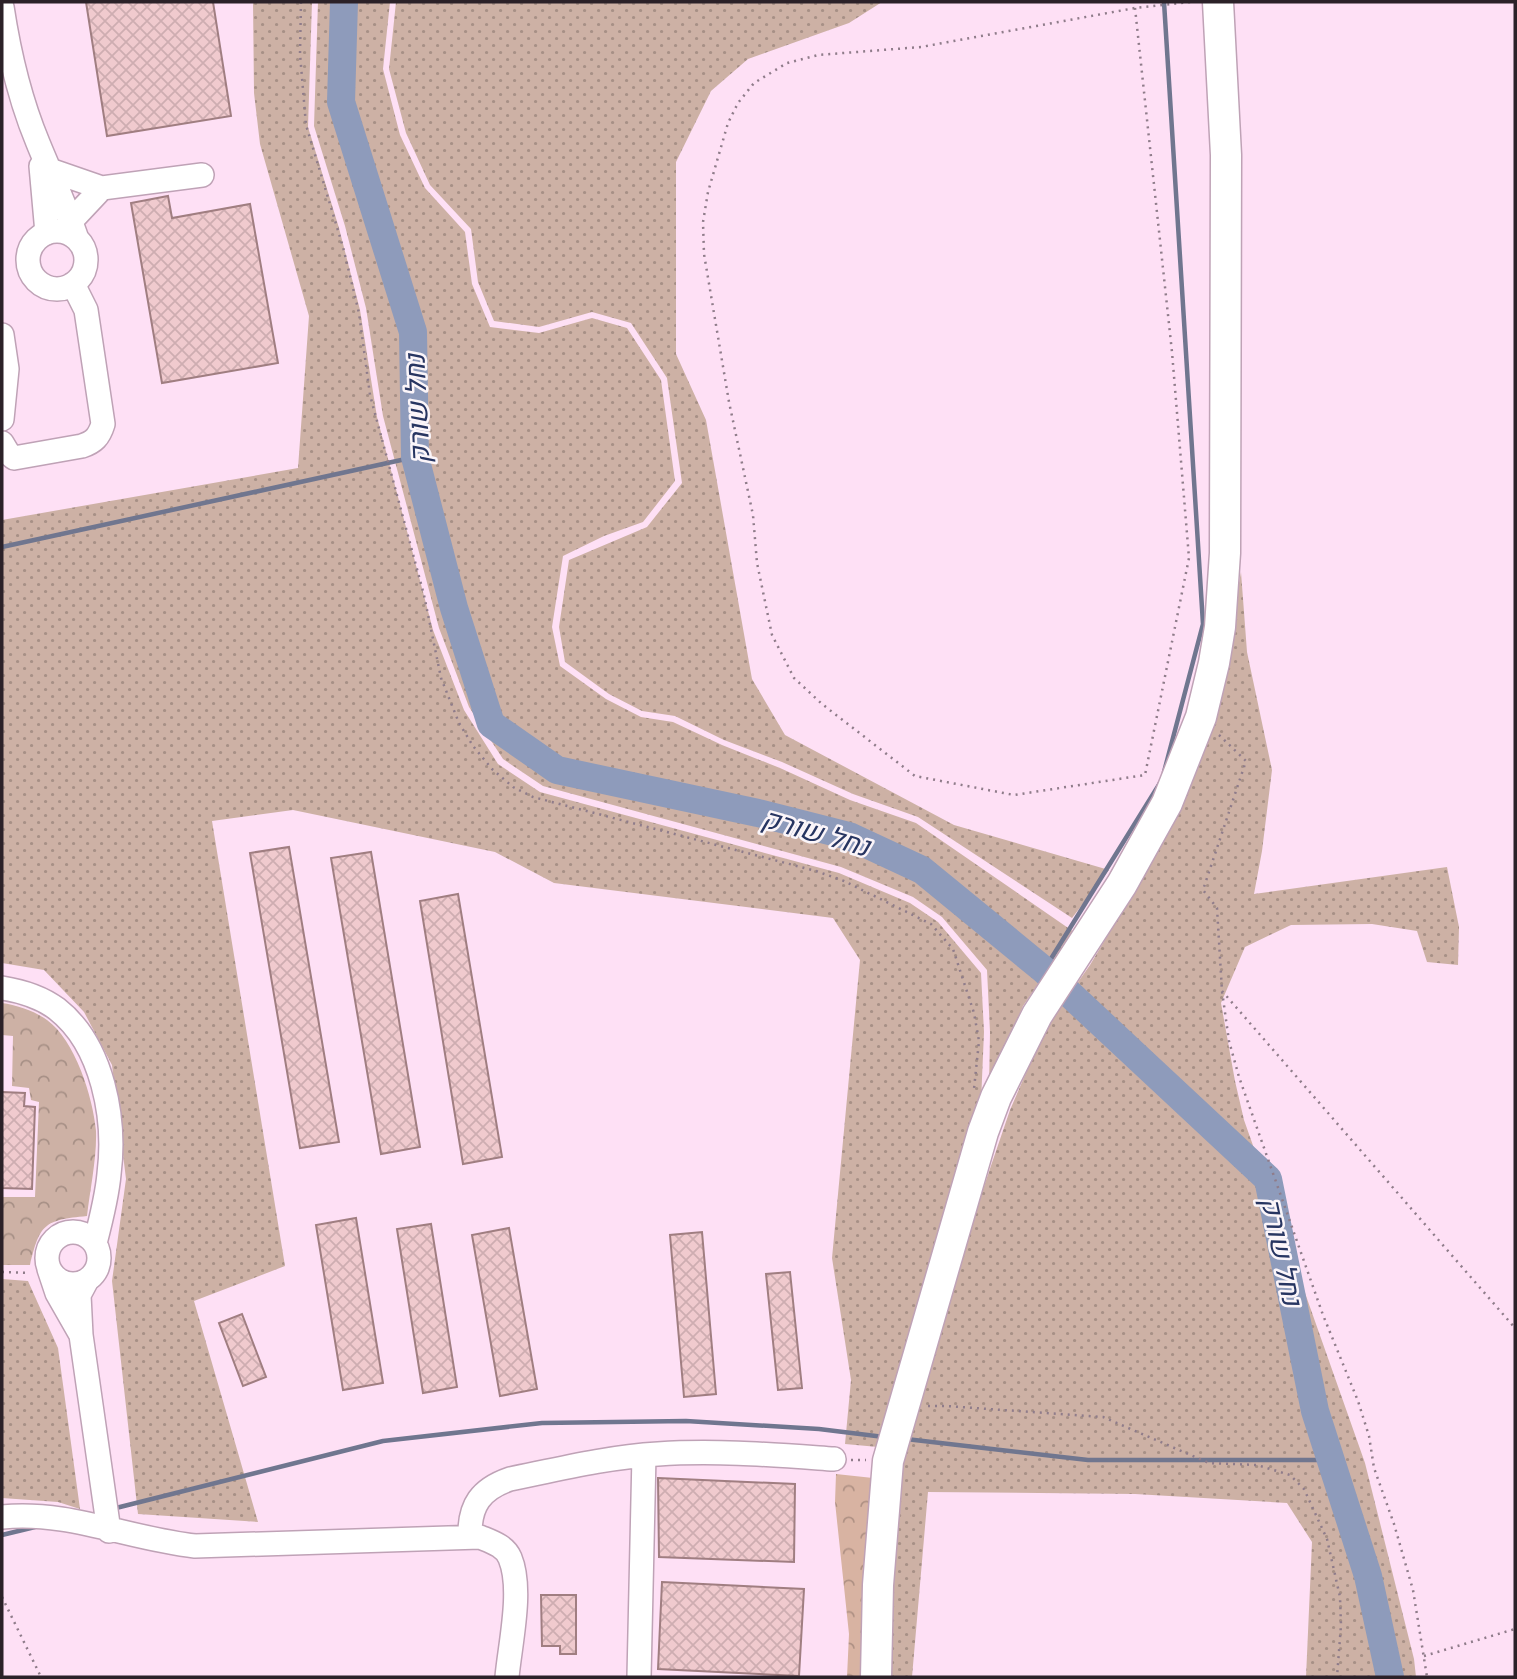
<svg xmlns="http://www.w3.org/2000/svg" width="1517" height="1679" font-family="Figtree,Heebo,sans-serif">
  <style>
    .grass { fill: url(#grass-dots) }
    .forest { fill: url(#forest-crowns) }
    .park { fill: url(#park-crowns) }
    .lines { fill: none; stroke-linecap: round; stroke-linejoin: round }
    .stream { stroke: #70768f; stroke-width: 4.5 }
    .river { stroke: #8e9bbb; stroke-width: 28 }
    .building { fill: url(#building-cross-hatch); stroke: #a07e81; stroke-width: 2 }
    .minor-casing { stroke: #bfa2b6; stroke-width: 26 }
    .major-casing { stroke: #bfa2b6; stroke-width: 33 }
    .path { stroke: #8f7c8a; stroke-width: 2.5; stroke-dasharray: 2 5; stroke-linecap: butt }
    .minor { stroke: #fff; stroke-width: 23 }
    .major { stroke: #fff; stroke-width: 30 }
    .labels { text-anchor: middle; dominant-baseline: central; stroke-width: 5; stroke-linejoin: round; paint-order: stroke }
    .water-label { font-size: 28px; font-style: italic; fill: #273561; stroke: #fbf5f9 }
  </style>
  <defs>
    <pattern id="grass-dots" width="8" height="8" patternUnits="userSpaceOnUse" patternTransform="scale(1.75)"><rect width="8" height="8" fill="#cdb1a5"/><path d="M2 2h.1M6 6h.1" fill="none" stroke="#a79086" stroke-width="1.8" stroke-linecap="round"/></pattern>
    <pattern id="forest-crowns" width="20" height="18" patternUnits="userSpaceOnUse" patternTransform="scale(1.75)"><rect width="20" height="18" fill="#d8b3a2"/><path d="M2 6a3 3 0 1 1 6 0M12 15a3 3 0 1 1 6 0" fill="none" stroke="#af9184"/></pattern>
    <pattern id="park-crowns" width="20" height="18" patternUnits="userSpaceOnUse" patternTransform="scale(1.75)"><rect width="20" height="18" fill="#cdb1a5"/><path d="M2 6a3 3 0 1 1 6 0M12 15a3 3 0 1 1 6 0" fill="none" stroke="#a79086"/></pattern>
    <pattern id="building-cross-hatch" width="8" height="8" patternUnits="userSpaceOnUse" patternTransform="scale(1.75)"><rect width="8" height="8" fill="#f0cace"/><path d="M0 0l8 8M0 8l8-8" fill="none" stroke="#ceadb1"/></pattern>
  </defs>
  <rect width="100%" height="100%" fill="#fee0f5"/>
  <path class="grass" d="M253 2H312L308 127 339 228 360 310 377 417 433 630 464 710 498 764 540 792 839 873 910 903 938 922 981 973 984 1032 981 1102 878 1447 845 1444 851 1380 832 1258 860 960 833 918 554 883 495 852 293 810 212 821 285 1266 194 1301 258 1522 138 1514 112 1281 126 1179 112 1065 84 1012 44 970 2 963V520L298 468 309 316 260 144 254 93Z
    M318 2H390L383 69 400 135 425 188 465 232 472 284 490 327 539 333 592 318 627 328 661 380 675 481 643 522 604 536 563 556 552 627 560 666 606 699 641 717 673 722 722 745 780 768 850 800 916 823 1074 932 1023 1006 989 1089 990 1032 987 970 942 917 913 897 841 867 543 786 503 759 469 707 439 628 383 416 366 308 345 226 314 126Z
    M396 2H882L849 23 748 59 711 91 676 162V354L706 420 752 679 785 735 954 825 1109 870 1072 918 918 817 853 794 782 762 724 740 675 716 642 711 609 694 565 662 559 627 569 560 647 527 682 483 667 378 631 323 592 312 539 327 494 321 478 282 471 229 430 185 406 133 389 69Z
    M1241 572 1247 652 1272 770 1262 851 1254 894 1447 867 1459 927 1458 965 1427 962 1417 931 1372 924 1291 925 1245 947 1221 1003 1235 1081 1244 1120 1365 1463 1414 1659 1416 1677H1306L1312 1542 1287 1503 1135 1494 928 1492 912 1677H881L898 1462 967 1236 1010 1110 1045 1029 1090 965 1150 864 1219 692Z
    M2 1279 28 1281 58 1348 80 1509 58 1502 2 1498Z"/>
  <path class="forest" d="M836 1474 873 1478 864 1677H847L849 1634 835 1502Z"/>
  <path class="park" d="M2 1003C16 1005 35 1011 47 1020 75 1040 93 1097 96 1131 97 1157 90 1190 87 1216 44 1220 40 1224 30 1265H2V1197H35L39 1102 31 1100 29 1088 12 1086 13 1036 2 1035Z"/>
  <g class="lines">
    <path class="stream" d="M2 547 415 457
      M1164 772 1203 624 1164 2
      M1044 970 1160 783
      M906 1439 1088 1460H1331
      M112 1509 383 1441 542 1423 686 1421 819 1429 884 1437
      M2 1535 35 1527"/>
    <path class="river" d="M344 2 341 102 413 332 415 457 454 608 491 724 557 770 758 813 849 836 922 870 1044 970 1268 1179 1315 1411 1368 1576 1390 1677"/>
  </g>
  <path class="building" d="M86 2H213L231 116 107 136Z
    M168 196 172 218 250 204 278 363 162 383 131 203Z
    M289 847 339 1142 300 1148 250 853Z
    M371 852 420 1147 381 1154 331 858Z
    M458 894 502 1157 463 1164 420 901Z
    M2 1092 25 1093 24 1106 35 1107 32 1189 2 1188Z
    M356 1218 383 1383 343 1390 316 1225Z
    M431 1224 457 1387 423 1393 397 1229Z
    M509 1228 537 1389 500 1396 472 1235Z
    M702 1232 716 1394 684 1397 670 1235Z
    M790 1272 802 1388 778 1390 766 1274Z
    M242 1314 266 1377 243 1386 219 1323Z
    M658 1478 795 1484 794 1562 659 1557Z
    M662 1582 804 1589 799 1676 658 1669Z
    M541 1595H576V1654H560V1646H542Z"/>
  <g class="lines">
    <defs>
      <path id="minor" d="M2 7C9 53 20 100 38 143 51 175 66 206 77 239
        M41 166 47 233
        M50 170 102 188 202 175
        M71 221 102 188
        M28 260a29 29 0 1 1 58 0a29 29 0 1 1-58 0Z
        M2 335 7 369 2 419
        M2 443 8 453 14 458 82 446C94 442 99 437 103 424L86 310 73 284
        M2 988C21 991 41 997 57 1009 103 1045 116 1119 109 1174 107 1197 101 1220 95 1243
        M47 1258a26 26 0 1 1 52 0a26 26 0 1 1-52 0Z
        M49 1269 57 1293 81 1335 79 1295 87 1280
        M81 1335 109 1531
        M2 1517C67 1510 130 1539 195 1546L480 1537C492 1542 505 1546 510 1558 523 1589 510 1644 507 1677
        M470 1537C469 1505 481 1489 510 1479 559 1469 608 1457 658 1454 716 1450 776 1455 834 1459
        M639 1677 644 1455"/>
      <path id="major" d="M876 1677 878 1585 888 1461 983 1132 996 1097 1037 1015 1122 884 1167 803 1201 717 1214 663 1220 627 1225 553 1226 155 1218 2"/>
    </defs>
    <use href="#minor" class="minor-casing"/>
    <use href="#major" class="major-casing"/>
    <path class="path" d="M301 2 300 54 306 125 343 247 359 313 370 395 424 595 441 678 459 723 473 746 492 769 513 787 533 797 816 871 844 881 931 924 953 949 974 1013 979 1041 974 1089
      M1135 8 1172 352 1189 558 1145 775 1014 795 915 776 822 704 794 678 772 635 757 563 753 515 729 402 704 254 703 222 708 192 728 123 738 103 754 83 787 63 818 55 921 47 1135 8 1191 2
      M1219 735 1246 761 1203 890 1217 908 1222 991 1229 1041 1239 1077 1323 1315 1358 1401 1369 1436 1374 1468 1394 1524 1413 1590 1427 1677
      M1222 991 1515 1328
      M2 1272 30 1273
      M928 1406H946L1103 1417 1209 1463 1257 1465 1290 1475 1304 1489 1327 1539 1340 1597 1341 1625 1337 1677
      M851 1460H866
      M2 1597 41 1677
      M1424 1656 1515 1629"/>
    <use href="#minor" class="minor"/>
    <use href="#major" class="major"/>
  </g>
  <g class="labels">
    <g class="water-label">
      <text transform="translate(417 409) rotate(-93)">נחל שורק</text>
      <text transform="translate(816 832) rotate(16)">נחל שורק</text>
      <text transform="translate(1282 1251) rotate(78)">נחל שורק</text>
    </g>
  </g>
  <rect width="1517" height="1679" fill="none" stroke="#2b2128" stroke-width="7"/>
</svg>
